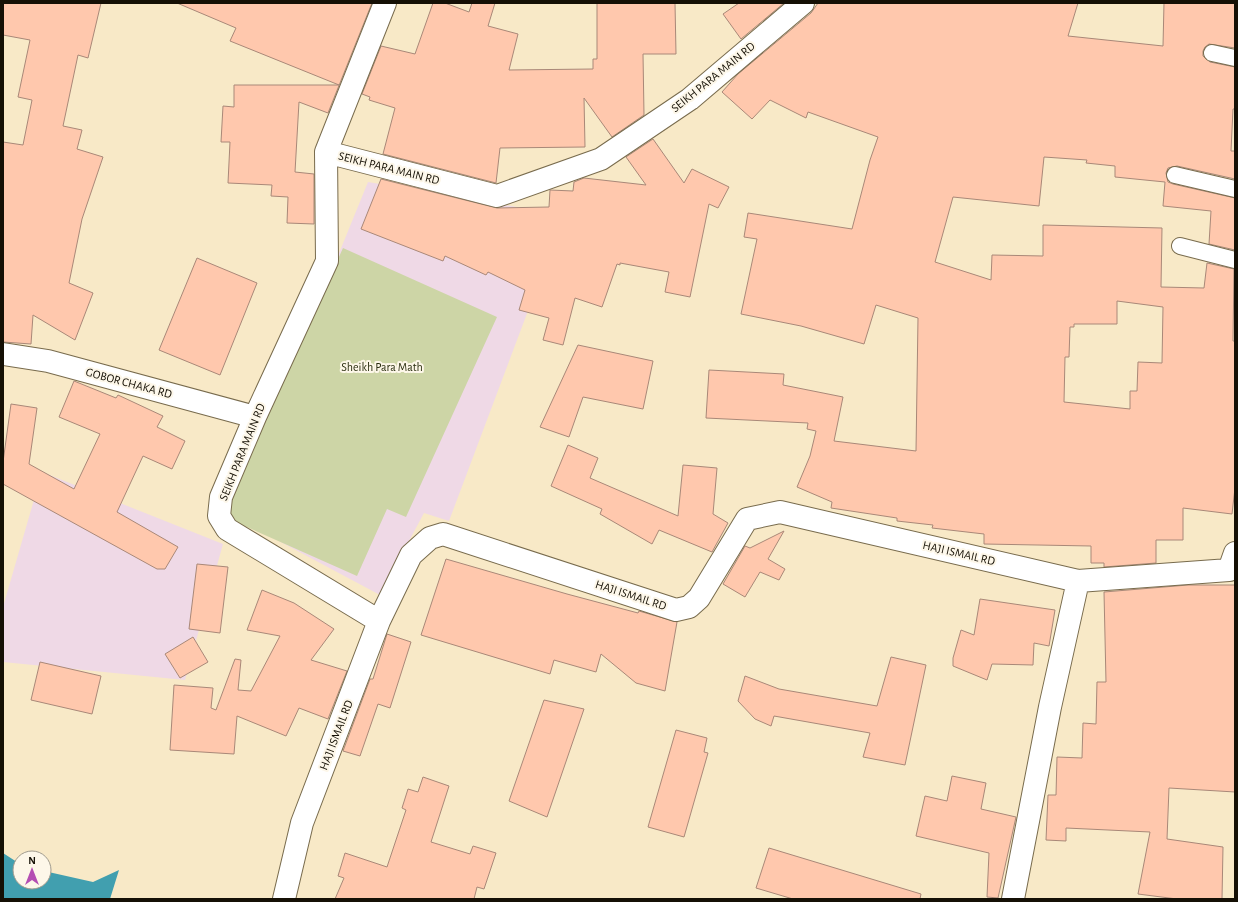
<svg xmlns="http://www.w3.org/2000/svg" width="1238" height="902" font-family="'Alegreya Sans',sans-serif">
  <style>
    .education { fill: #efd9e6 }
    .green { fill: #cdd5a6 }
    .water { fill: #419faf }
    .building { fill: #ffc8ad; stroke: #a98878; fill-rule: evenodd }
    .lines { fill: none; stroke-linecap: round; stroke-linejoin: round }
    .lane-casing { stroke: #786b4d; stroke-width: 18 }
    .street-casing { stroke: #786b4d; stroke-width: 24 }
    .lane { stroke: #fff; stroke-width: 16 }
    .street { stroke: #fff; stroke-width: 22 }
    .labels { text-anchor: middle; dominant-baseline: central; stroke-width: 4; stroke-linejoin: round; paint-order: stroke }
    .street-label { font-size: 12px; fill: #151005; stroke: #fdf7e9 }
    .park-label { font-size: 12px; fill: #292d0f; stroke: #fdf7e9 }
  </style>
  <rect width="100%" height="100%" fill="#f8e9c7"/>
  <path class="education" d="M368 182 564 215 449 521 424 513 380 595 232 516Z
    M42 472 223 544 185 680 3 662V607Z"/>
  <path class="green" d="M343 248 497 317 406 517 387 509 357 576 222 516Z"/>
  <path class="water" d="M3 853 20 864V882H44V871L93 882 119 870 110 899H3Z"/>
  <path class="building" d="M3 3H101L88 58 78 55 63 126 82 130 77 149 103 157 82 219 69 283 93 293 75 340 33 315 31 344 3 342V142L23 145 32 100 18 97 30 40 3 35Z
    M177 3H372L328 113 299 102 295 172 314 174V224L287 223 288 197 271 196 272 185 228 183 230 142H221L223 106 234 107V85H339L230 41 236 28Z
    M433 3H445L469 12 472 3H495L488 26 518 34 509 70 593 69V59H597V3H675L676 54H643L644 115 612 137 584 98 585 147 500 148 496 183 383 154 395 108 369 100 370 97 362 94 381 46 415 54Z
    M739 3H784L741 39 723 14Z
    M818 3H1078L1068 36 1163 46 1164 3H1235V48L1209 44 1205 47 1203 51V56L1210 62 1235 67V109H1233L1231 151H1235V179L1177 166 1168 168 1166 173 1168 182 1173 184 1235 198V250L1209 244 1211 211 1163 206 1165 182 1115 177V166L1086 163 1087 160 1044 157 1039 206 953 197 935 262 991 280 992 255 1043 256V225L1162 228 1161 287 1204 288 1207 263 1234 269 1233 341H1235V488L1232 514 1183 508V540H1156V563L1104 567V563H1091V546L984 544V534L932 528 933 525 897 521V518L831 508 832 502 797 487 810 456 816 431 807 429 808 423 706 418 709 370 784 374 783 385 843 397 834 441 916 451 918 318 876 305 864 344 801 326 741 314 757 239 744 237 748 213 852 229 870 160 878 137 808 112 806 118 770 100 752 119 722 92 738 74 811 13ZM1117 301 1163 307 1162 363 1138 362 1137 391H1130V409L1064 402 1065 357H1069L1070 327H1074V324H1117Z
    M653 139 684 183 692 169 729 187 718 208 709 204 690 297 665 292 669 272 620 263V265L617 264 602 307 575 298 563 345 543 340 549 318 519 310 525 290 488 272 486 275 445 256 443 261 361 229 381 179 497 208 549 207 550 190 573 191 574 182 584 178 646 185 626 157Z
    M197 258 257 283 220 375 159 350Z
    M578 345 653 361 643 409 583 397 569 437 540 427Z
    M74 381 116 398 118 395 163 416 157 427 185 441 172 469 143 456 117 512 178 547 165 569H157L3 484V462L11 404 37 408 29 464 74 489 100 434 59 417Z
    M568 445 598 458 590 478 678 516 683 465 717 468 713 514 728 523 712 552 659 530 652 544 600 514 602 509 551 486Z
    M784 531 768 559 785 569 779 580 760 572 745 597 723 584 745 546 750 548Z
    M446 559 567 594 638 613 639 611 677 622 665 691 636 683 601 654 596 672 554 660 550 674 421 635Z
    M197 564 228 567 220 633 189 629Z
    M1188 585H1235V792L1169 788 1167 839 1223 847 1222 899H1177L1138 894 1150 832 1066 828V841L1046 840 1048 795H1056L1057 757 1082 758 1083 723 1096 724 1097 682H1106L1104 592Z
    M262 590 294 603 334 629 311 660 347 671 328 719 299 708 286 736 237 716 234 754 170 750 174 685 213 688 211 708 216 710 235 659 241 660 238 690 251 691 280 636 247 630Z
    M980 599 1055 610 1049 646 1034 643 1033 665 992 664 987 680 953 666V658L961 630 974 635Z
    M387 634 411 642 390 708 378 704 360 756 343 751 370 679H373Z
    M193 637 208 662 180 678 165 654Z
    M891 657 926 665 905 765 863 757 870 733 774 716 771 726 755 719 738 701 745 676 779 689 877 706Z
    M40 662 101 676 92 714 31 700Z
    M544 700 584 709 547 817 509 801Z
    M676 730 707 738 704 752 708 753 684 837 648 827Z
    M952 776 986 783 981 809 1016 817 998 898 987 897 989 853 916 836 925 796 947 801Z
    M423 777 449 786 431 842 470 854 473 846 496 853 484 889 477 887 474 899H335L344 878 338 876 345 853 387 867 406 810 402 808 408 789 418 792Z
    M769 848 921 894 920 899H793L756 888Z"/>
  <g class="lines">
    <defs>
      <path id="lane" d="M1212 53 1235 58
        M1175 175 1235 189
        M1180 246 1235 260"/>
      <path id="street" d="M326 152 497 196 601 159 690 99 803 3
        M3 354 48 361 255 417
        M379 621 227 529 219 516 221 497 255 417 327 261 326 152 385 3
        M284 899 302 823 379 621 411 555 430 538 443 534 676 610 689 607 699 598 747 519 780 512 1078 581 1229 570 1235 553
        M1013 899 1050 707 1078 581"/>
    </defs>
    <use href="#lane" class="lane-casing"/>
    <use href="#street" class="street-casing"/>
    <use href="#lane" class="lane"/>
    <use href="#street" class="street"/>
  </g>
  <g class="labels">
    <g class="street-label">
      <text transform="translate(713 77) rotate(-39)">SEIKH PARA MAIN RD</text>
      <text transform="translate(389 168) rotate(14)">SEIKH PARA MAIN RD</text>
      <text transform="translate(129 383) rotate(15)">GOBOR CHAKA RD</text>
      <text transform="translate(242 452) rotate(-68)">SEIKH PARA MAIN RD</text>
      <text transform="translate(959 553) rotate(13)">HAJI ISMAIL RD</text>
      <text transform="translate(631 595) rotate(18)">HAJI ISMAIL RD</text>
      <text transform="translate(336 735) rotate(-69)">HAJI ISMAIL RD</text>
    </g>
    <g class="park-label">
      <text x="382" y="367">Sheikh Para Math</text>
    </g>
  </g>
  <rect width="1238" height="902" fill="none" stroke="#151005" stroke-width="8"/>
  <g transform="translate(32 870)"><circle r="19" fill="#fdf7e9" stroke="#a09b8e"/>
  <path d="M0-3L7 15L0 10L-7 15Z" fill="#b44eb3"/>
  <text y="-6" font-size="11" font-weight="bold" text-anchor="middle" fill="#151005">N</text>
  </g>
</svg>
